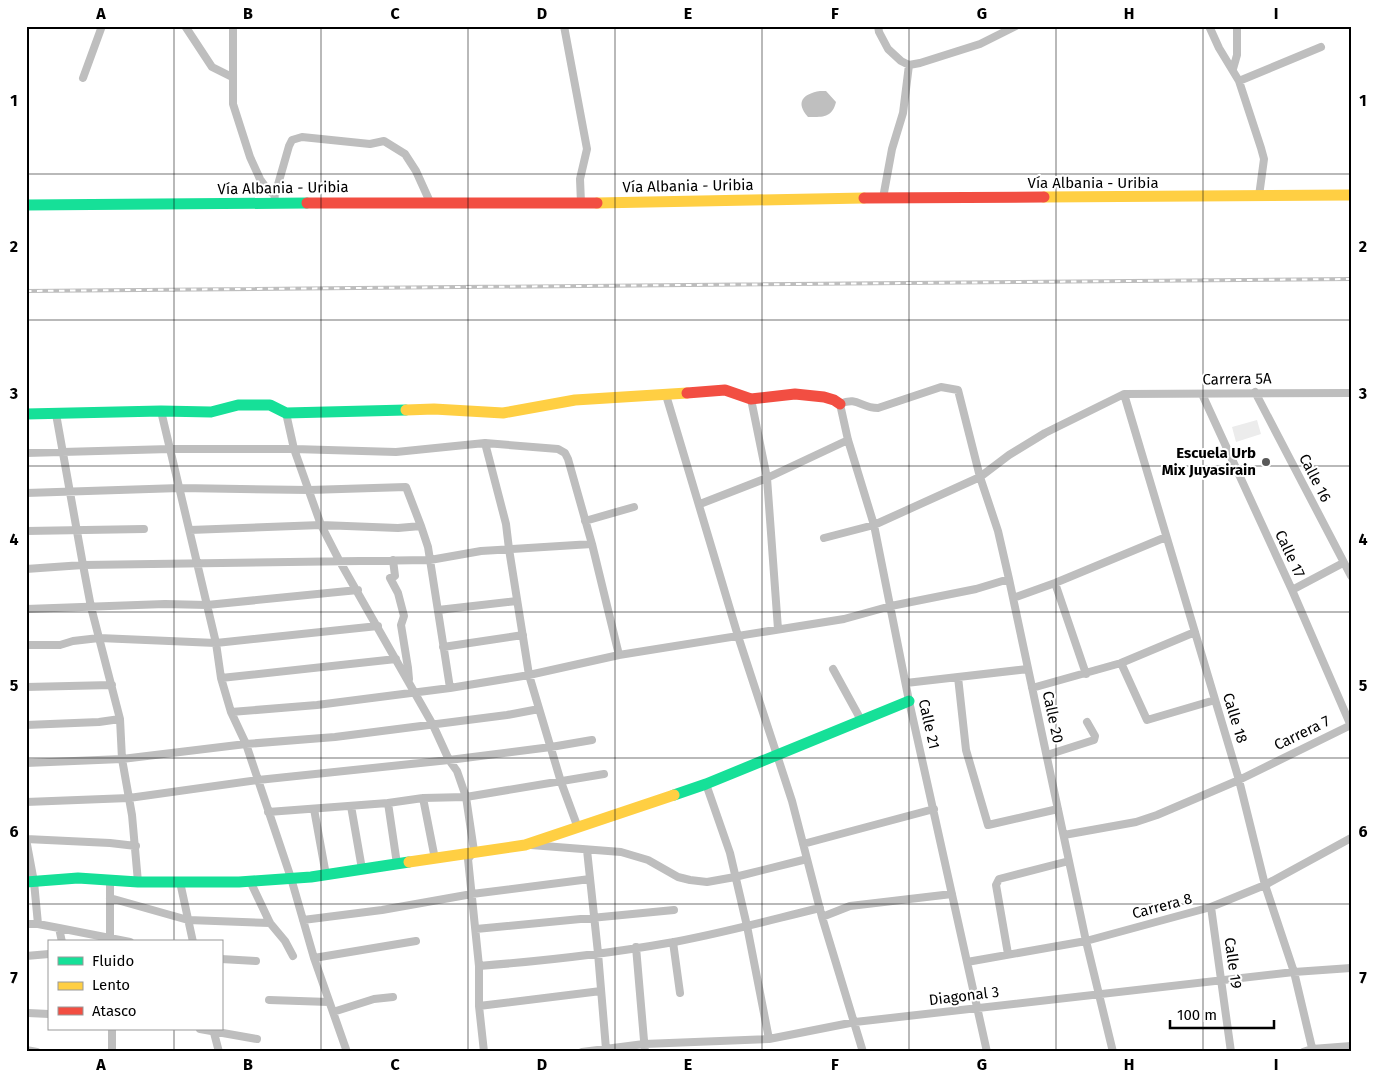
<svg xmlns="http://www.w3.org/2000/svg" width="1377" height="1078" font-family="'Fira Sans',sans-serif">
  <style>
    .green { fill: #ececec }
    .water { fill: #bfbfbf }
    .lines { fill: none; stroke-linecap: round; stroke-linejoin: round }
    .street { stroke: #bebebe; stroke-width: 8 }
    .fast { stroke: #16e098; stroke-width: 11 }
    .slow { stroke: #ffcf43; stroke-width: 11 }
    .jam { stroke: #f24e42; stroke-width: 11 }
    .rail-casing { stroke: #bebebe; stroke-width: 4 }
    .rail { stroke: #fff; stroke-width: 2; stroke-dasharray: 5.5; stroke-linecap: butt }
    .grid { fill: none; stroke: #000; stroke-width: 1; stroke-opacity: 0.55 }
    .poi-dot { fill: #595959; stroke: #fff; stroke-width: 2 }
    .labels { text-anchor: middle; dominant-baseline: central; stroke-width: 4; stroke-linejoin: round; paint-order: stroke }
    .street-label { font-size: 15px; fill: #000; stroke: #fff }
    .poi-label { font-size: 15px; font-weight: bold; fill: #000; stroke: #fff; text-anchor: end }
    .neatline { fill: none; stroke: #000; stroke-width: 2 }
    .grid-label { font-size: 16px; text-anchor: middle; font-weight: bold; fill: #000 }
  </style>
  <rect width="100%" height="100%" fill="#fff"/>
  <path class="green" d="M1257 420 1261 434 1236 442 1232 427Z"/>
  <path class="water" d="M820 91H826L836 102C832 118 823 117 808 117 795 102 803 94 820 91Z"/>
  <g class="lines">
    <path class="street" d="M185 26 212 67 232 77
      M233 26V104L250 157 260 179 267 189 275 195
      M564 26 587 149 580 179 581 203
      M878 26 879 32 888 49 901 61 909 65 920 63 980 44 1016 26
      M1209 26 1219 48 1239 81 1261 148 1264 159 1259 196
      M1233 69 1237 55V26
      M83 78 102 26
      M1239 81 1321 47
      M883 198 892 149 903 113 909 65
      M274 203 275 195 289 146 292 140 302 137 370 144 384 141 405 154 416 171 430 202
      M1255 392 1351 576
      M1124 394 1239 780 1265 885 1294 972 1313 1052
      M1202 394 1292 590 1351 726
      M666 395 738 636 792 801 822 917 863 1052
      M751 399 767 478 778 629
      M161 411 216 643 221 678 231 712 246 744 291 878 314 958 347 1052
      M286 413 294 449 321 525 339 560 433 725 449 760 457 771 466 797 474 851 468 859 479 966V1006L484 1052
      M56 414 83 565 430 560 481 551 592 544 619 655
      M485 443 506 524 509 549 529 675 561 782 578 828
      M26 453 170 449H294L396 452 485 443 558 449 565 453 568 459 592 544
      M26 493 180 488 309 490 406 487 421 526
      M700 504 767 478 848 440
      M585 521 634 507
      M190 530 321 525 398 528 421 526 428 547 450 688
      M26 531 144 529
      M824 538 874 525 980 477 1009 455 1045 433 1124 394 1351 393
      M393 560 395 576 390 578 398 593 404 616 401 625 408 668 409 679
      M26 569 83 565 91 607 120 719 122 759 132 815 138 882
      M1055 583 1086 674
      M1292 590 1343 563
      M1013 598 1055 583 1166 537
      M26 609 165 604 207 605 358 590
      M438 610 517 601
      M26 645H60L73 641 99 638 216 643 378 626
      M443 647 523 635
      M1121 663 1147 720 1215 700
      M833 669 861 720
      M958 677 966 750 988 825 1058 809
      M221 678 396 659
      M906 683 1028 669
      M26 687 112 685
      M1032 688 1121 663 1195 632
      M231 712 317 705 450 688 529 675 619 655 844 619 891 606 976 589 1009 579
      M26 725 99 722 120 719
      M1047 755 1094 740 1095 736 1087 722
      M26 763 122 759 246 744 335 737 507 715 539 709
      M706 784 730 853 747 926 769 1039
      M423 798 435 859
      M26 802 129 798 258 780 449 760 551 747 592 740
      M388 803 397 864
      M351 806 362 869
      M314 809 326 875
      M268 812 388 803 423 798 466 797 604 774
      M1064 835 1136 822 1157 815 1239 780 1351 725
      M26 839 34 882 38 924 59 928 62 942
      M26 839 110 843 136 846
      M803 844 934 809
      M531 845 621 852 648 860 678 877 690 880 707 882 735 877 807 859
      M587 850 598 953 606 1049
      M110 880V941
      M250 881 270 923 285 941 293 956
      M180 882 193 942
      M110 898 188 920 270 923
      M1211 907 1231 1052
      M822 917 850 906 952 894
      M303 920 382 910 472 894 590 879
      M26 924H38
      M59 928 130 942
      M476 929 674 910
      M673 942 680 993
      M636 947 645 1052
      M1008 954 996 885 999 879 1069 861
      M26 956 49 954
      M314 958 416 941
      M221 959 256 961
      M967 962 1086 941 1211 907 1265 885 1351 838
      M479 966C542 961 606 954 668 943 719 934 770 920 820 908
      M269 1000 329 1002
      M479 1006 601 991
      M333 1012 374 999 393 997
      M28 1013 49 1014
      M112 1029V1052
      M200 1029 257 1039
      M213 1029 219 1052
      M26 1050 37 1052
      M582 1052 644 1044 769 1039 855 1022 1294 972 1351 968
      M987 1052 909 701 874 525 848 440 840 404C858 396 860 408 878 408L941 387 958 390 980 477 998 531 1009 579 1086 941 1113 1052
      M1303 1052 1312 1049 1351 1046"/>
    <path class="fast" d="M26 205 307 203
      M26 414 161 411 211 412 238 405H270L286 413 406 410
      M674 795 706 784 909 701
      M26 882 78 878 138 882H239L311 877 409 862"/>
    <path class="slow" d="M1044 197 1351 195
      M597 203 864 198
      M406 410 434 409 503 413 575 400 687 393
      M409 862 525 845 674 795"/>
    <path class="jam" d="M864 198 1044 197
      M307 203H597
      M687 393 725 390 751 399 795 394 824 397 834 400 840 404"/>
    <defs>
      <path id="rail" d="M26 291 1351 279"/>
    </defs>
    <use href="#rail" class="rail-casing"/>
    <use href="#rail" class="rail"/>
  </g>
  <path class="grid" d="M174 26V942M321 26V1052M468 26V1052M615 26V1052M762 26V1052M909 26V1052M1056 26V1052M1203 26V1052M26 174H1351M26 320H1351M26 466H1351M26 612H1351M26 758H1351M26 904H1351M174 1029V1052"/>
  <circle class="poi-dot" cx="1266" cy="462" r="5"/>
  <g class="labels">
    <g class="street-label">
      <text x="1093" y="183">Vía Albania - Uribia</text>
      <text transform="translate(688 186) rotate(-1)">Vía Albania - Uribia</text>
      <text transform="translate(283 188) rotate(-1)">Vía Albania - Uribia</text>
      <text transform="translate(1237 379) rotate(-1)">Carrera 5A</text>
      <text transform="translate(1315 478) rotate(63)">Calle 16</text>
      <text transform="translate(1290 554) rotate(65)">Calle 17</text>
      <text transform="translate(1053 717) rotate(78)">Calle 20</text>
      <text transform="translate(1235 718) rotate(73)">Calle 18</text>
      <text transform="translate(929 724) rotate(77)">Calle 21</text>
      <text transform="translate(1302 733) rotate(-26)">Carrera 7</text>
      <text transform="translate(1162 906) rotate(-15)">Carrera 8</text>
      <text transform="translate(1233 963) rotate(82)">Calle 19</text>
      <text transform="translate(964 996) rotate(-7)">Diagonal 3</text>
    </g>
    <g class="poi-label">
      <text x="1256" y="453">Escuela Urb<tspan x="1256" dy="17">Mix Juyasirain</tspan></text>
    </g>
  </g>
  <rect width="1377" height="1078" fill="none" stroke="#ffffff" stroke-width="55"/>
  <rect x="48" y="940" width="175" height="90" fill="#ffffff" stroke="#999999"/>
  <rect x="58" y="957" width="25" height="8" fill="#16e098" stroke="#999999"/>
  <text x="92" y="966" font-size="15" fill="#000000">Fluido</text>
  <rect x="58" y="982" width="25" height="8" fill="#ffcf43" stroke="#999999"/>
  <text x="92" y="990" font-size="15" fill="#000000">Lento</text>
  <rect x="58" y="1007" width="25" height="8" fill="#f24e42" stroke="#999999"/>
  <text x="92" y="1016" font-size="15" fill="#000000">Atasco</text>
  <path d="M1170 1020v8h104v-8" fill="none" stroke="#000000" stroke-width="2.5"/>
  <text x="1177" y="1020" font-size="15" fill="#000000" stroke="#ffffff" stroke-width="4" paint-order="stroke">100 m</text>
  <rect x="28" y="28" width="1322" height="1022" class="neatline"/>
  <g class="grid-label">
    <text x="101" y="19">A</text>
    <text x="248" y="19">B</text>
    <text x="395" y="19">C</text>
    <text x="542" y="19">D</text>
    <text x="688" y="19">E</text>
    <text x="835" y="19">F</text>
    <text x="982" y="19">G</text>
    <text x="1129" y="19">H</text>
    <text x="1276" y="19">I</text>
    <text x="14" y="106">1</text>
    <text x="1363" y="106">1</text>
    <text x="14" y="252">2</text>
    <text x="1363" y="252">2</text>
    <text x="14" y="399">3</text>
    <text x="1363" y="399">3</text>
    <text x="14" y="545">4</text>
    <text x="1363" y="545">4</text>
    <text x="14" y="691">5</text>
    <text x="1363" y="691">5</text>
    <text x="14" y="837">6</text>
    <text x="1363" y="837">6</text>
    <text x="14" y="983">7</text>
    <text x="1363" y="983">7</text>
    <text x="101" y="1070">A</text>
    <text x="248" y="1070">B</text>
    <text x="395" y="1070">C</text>
    <text x="542" y="1070">D</text>
    <text x="688" y="1070">E</text>
    <text x="835" y="1070">F</text>
    <text x="982" y="1070">G</text>
    <text x="1129" y="1070">H</text>
    <text x="1276" y="1070">I</text>
  </g>
</svg>
